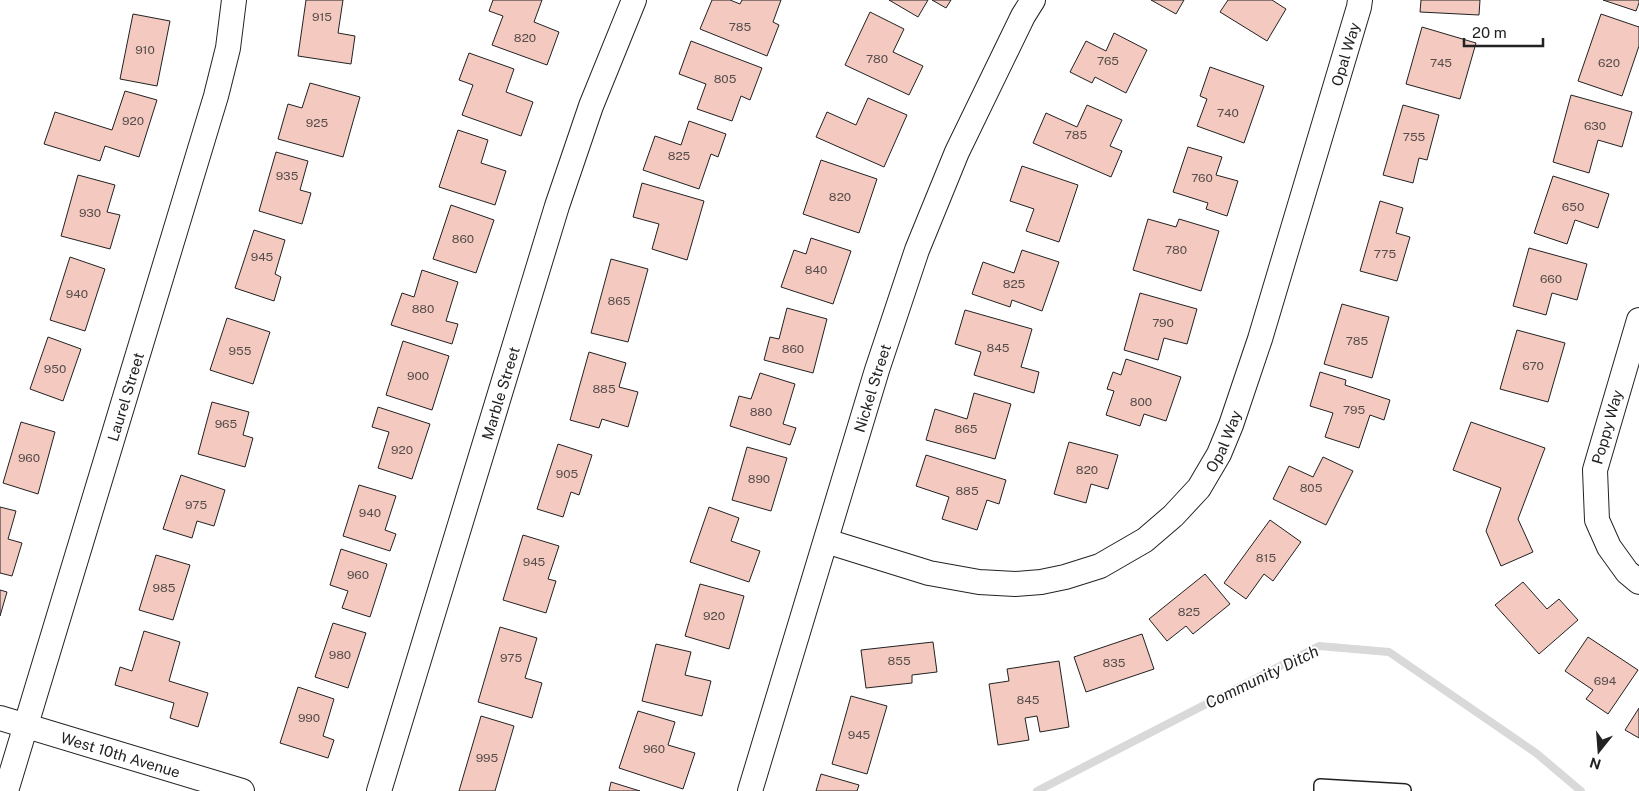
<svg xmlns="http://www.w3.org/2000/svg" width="1639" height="791" font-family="'Public Sans',sans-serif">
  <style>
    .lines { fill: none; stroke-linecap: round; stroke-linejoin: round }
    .stream { stroke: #d9d9d9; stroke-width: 8 }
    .building { fill: #f3c9c0; stroke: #222 }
    .lane-casing { stroke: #222; stroke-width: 14 }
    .street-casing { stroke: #222; stroke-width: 26 }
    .lane { stroke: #fff; stroke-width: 11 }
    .street { stroke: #fff; stroke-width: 24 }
    .labels { text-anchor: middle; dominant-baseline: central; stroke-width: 4; stroke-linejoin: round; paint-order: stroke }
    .number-label { font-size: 12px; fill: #564c4a }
    .street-label { font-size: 15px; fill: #222; stroke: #fff }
    .water-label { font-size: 16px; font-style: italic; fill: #222; stroke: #fff }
  </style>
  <rect width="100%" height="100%" fill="#fff"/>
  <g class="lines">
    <path class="stream" d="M1037 791 1319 646 1389 652 1536 753 1581 791"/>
  </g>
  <path class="building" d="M306 0H343L338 33 355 36 351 64 298 56Z
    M493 0H542L534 22 559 32 547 65 492 45 503 16 489 11Z
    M712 0H730L740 4 742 0H781L773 22 779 25 767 56 700 29Z
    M889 0H928L918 17Z
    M932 0H951L946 8Z
    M1151 0H1184L1176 14Z
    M1228 0H1272L1286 9 1267 41 1220 12Z
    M1421 0H1480L1479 15 1420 12Z
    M1603 0H1639V3L1636 11Z
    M870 12 904 29 893 52 923 66 909 95 845 65Z
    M133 14 170 21 157 86 120 79Z
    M1601 14 1639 27V46L1622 96 1578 81Z
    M1422 27 1476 43 1460 99 1406 84Z
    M1114 33 1147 50 1126 93 1095 77 1092 83 1070 72 1086 41 1106 51Z
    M691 41 762 68 750 100 741 96 732 121 697 109 706 84 679 74Z
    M469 53 514 69 506 92 533 102 521 136 462 115 473 85 459 80Z
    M1210 67 1264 86 1244 143 1197 126 1207 99 1200 96Z
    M310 83 360 97 343 157 278 139 288 104 302 108Z
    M125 91 157 100 139 157 105 146 100 161 44 144 55 112 112 130Z
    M1571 95 1632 112 1622 147 1598 140 1589 173 1553 162Z
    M868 98 907 115 884 167 816 137 827 112 856 125Z
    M1087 105 1122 120 1110 146 1122 151 1111 177 1033 143 1046 113 1077 127Z
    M1403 105 1439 115 1427 160 1419 158 1413 183 1383 175Z
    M689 121 726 134 718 157 711 154 699 189 643 170 655 136 681 145Z
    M458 130 488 140 481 163 506 171 495 205 439 187Z
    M1188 147 1222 157 1216 175 1238 181 1227 216 1206 209 1208 203 1173 192Z
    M276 152 308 161 300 190 311 193 302 224 259 211Z
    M821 160 877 179 859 233 803 214Z
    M1022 166 1078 185 1059 242 1026 231 1034 209 1010 201Z
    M78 175 115 185 107 212 120 215 110 249 61 236Z
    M1553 176 1609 194 1598 228 1575 220 1567 244 1534 233Z
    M642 183 704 201 687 260 652 249 659 224 633 217Z
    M1380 201 1403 208 1396 233 1410 237 1397 281 1360 271Z
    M451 205 494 220 476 273 433 259Z
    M1148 219 1176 227 1179 219 1219 231 1201 291 1133 270Z
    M254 230 285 240 275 274 281 277 274 301 235 288Z
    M811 238 851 251 833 304 781 287 794 250 806 254Z
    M1529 248 1587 264 1577 300 1552 293 1546 315 1513 306Z
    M1022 250 1059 262 1042 311 1012 300 1010 307 972 294 983 262 1014 273Z
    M70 257 105 269 85 331 50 320Z
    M611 259 648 269 628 342 591 333Z
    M422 270 458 282 446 321 458 324 452 344 391 325 402 293 414 297Z
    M1140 293 1197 309 1187 344 1164 338 1158 360 1124 350Z
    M1342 304 1389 317 1372 378 1324 364Z
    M787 308 827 319 813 373 764 360 770 337 779 339Z
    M965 310 1032 329 1021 367 1039 372 1034 393 974 375 981 352 955 344Z
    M227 318 270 332 253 384 210 370Z
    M1517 330 1565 343 1548 402 1500 389Z
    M48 337 81 349 63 401 30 389Z
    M403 341 449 356 432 410 386 395Z
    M589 352 626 363 619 387 638 392 628 427 602 419 599 428 570 420Z
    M1126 359 1181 377 1166 421 1144 414 1140 426 1106 415 1114 391 1107 389 1113 372 1121 375Z
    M1320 372 1346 380 1345 385 1390 400 1384 420 1370 415 1359 448 1325 437 1333 413 1310 406Z
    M760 373 795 384 783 424 796 428 790 445 730 426 739 396 751 399Z
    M974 393 1011 404 995 459 926 440 935 409 967 419Z
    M212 402 249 412 243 435 253 438 245 467 198 454Z
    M378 407 430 424 412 479 378 468 389 432 372 427Z
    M21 422 55 432 38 494 3 483Z
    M1471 422 1545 448 1518 519 1533 552 1501 566 1486 531 1501 488 1453 470Z
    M1069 442 1118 455 1108 489 1091 484 1086 503 1054 494Z
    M558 444 592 455 579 495 571 492 563 517 537 509Z
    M747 447 787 458 771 511 732 500Z
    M926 455 1006 480 999 504 987 500 977 530 942 519 949 497 916 486Z
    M1323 457 1353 471 1326 525 1273 499 1289 466 1313 477Z
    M181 475 225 490 214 526 197 521 192 538 163 529Z
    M359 485 396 496 385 530 396 534 390 551 343 536Z
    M0 507 16 511 8 539 22 543 12 576 0 573Z
    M709 507 739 518 731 541 760 551 749 582 690 562Z
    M1270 520 1301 542 1273 581 1264 574 1246 599 1224 583Z
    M523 535 559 546 548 579 556 581 546 613 503 600Z
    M341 549 387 564 370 617 342 608 348 591 330 585Z
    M156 555 190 565 173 620 139 610Z
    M1205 574 1230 604 1193 634 1186 626 1167 641 1149 619Z
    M1523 582 1547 609 1559 599 1578 620 1539 654 1495 605Z
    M700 584 744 596 729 649 685 636Z
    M0 590 7 592 0 616Z
    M333 623 366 633 348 688 315 677Z
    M500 627 537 638 525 678 542 683 532 718 478 702Z
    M144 631 180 642 169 681 208 693 198 727 170 718 174 703 115 685 120 667 132 671Z
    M1142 634 1154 669 1086 692 1074 657Z
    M1588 637 1638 670 1608 714 1586 699 1593 690 1565 671Z
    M933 642 937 672 912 675V683L866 688 861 650Z
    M656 644 691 652 685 675 711 681 702 716 642 701Z
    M1059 661 1069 727 1040 732 1037 716 1025 718 1029 740 998 745 989 684 1009 681 1007 669Z
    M298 687 334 699 323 736 334 740 328 758 280 743Z
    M851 696 887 706 867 774 832 764Z
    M1639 708V738L1625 730Z
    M638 711 675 722 668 745 695 753 683 789 619 768Z
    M481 716 514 726 495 791H459Z
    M821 774 859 785 857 791H816Z
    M611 782 640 791H609Z"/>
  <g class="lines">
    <defs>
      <path id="lane" d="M1320 791V785L1405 790"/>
      <g id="street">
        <path d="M1639 320 1595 470 1597 520 1609 547 1627 572 1639 582"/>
        <path id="s1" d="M826 541 929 573 979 582 1015 584 1041 582 1065 577 1100 566 1145 540 1173 516 1199 488 1219 454 1231 425 1260 339 1359 7 1360 0"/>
        <path id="s2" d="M0 718 242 791"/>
        <path id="s3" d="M6 791 216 96 228 48 234 0"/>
        <path id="s4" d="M379 791 557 206 591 106 634 0"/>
        <path id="s5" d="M750 791 877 370 917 250 957 152 1023 16 1033 0"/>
      </g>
    </defs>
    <use href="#lane" class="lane-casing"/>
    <use href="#street" class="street-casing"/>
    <use href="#lane" class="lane"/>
    <use href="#street" class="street"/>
  </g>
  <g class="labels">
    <g class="number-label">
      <text x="322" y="17">915</text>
      <text x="740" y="27">785</text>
      <text x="525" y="38">820</text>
      <text x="145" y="50">910</text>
      <text x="877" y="59">780</text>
      <text x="1108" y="61">765</text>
      <text x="1441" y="63">745</text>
      <text x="1609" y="63">620</text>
      <text x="725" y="79">805</text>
      <text x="1228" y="113">740</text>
      <text x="133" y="121">920</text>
      <text x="317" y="123">925</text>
      <text x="1595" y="126">630</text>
      <text x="1076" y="135">785</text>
      <text x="1414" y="137">755</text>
      <text x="679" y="156">825</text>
      <text x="287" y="176">935</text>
      <text x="1202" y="178">760</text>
      <text x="840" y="197">820</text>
      <text x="1573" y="207">650</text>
      <text x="90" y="213">930</text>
      <text x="463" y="239">860</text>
      <text x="1176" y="250">780</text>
      <text x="1385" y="254">775</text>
      <text x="262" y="257">945</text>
      <text x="816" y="270">840</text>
      <text x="1551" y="279">660</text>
      <text x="1014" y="284">825</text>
      <text x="77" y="294">940</text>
      <text x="619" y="301">865</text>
      <text x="423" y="309">880</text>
      <text x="1163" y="323">790</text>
      <text x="1357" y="341">785</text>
      <text x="998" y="348">845</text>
      <text x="793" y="349">860</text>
      <text x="240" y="351">955</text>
      <text x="1533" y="366">670</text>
      <text x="55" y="369">950</text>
      <text x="418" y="376">900</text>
      <text x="604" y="389">885</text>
      <text x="1141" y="402">800</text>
      <text x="1354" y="410">795</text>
      <text x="761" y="412">880</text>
      <text x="226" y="424">965</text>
      <text x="966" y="429">865</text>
      <text x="402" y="450">920</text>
      <text x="29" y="458">960</text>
      <text x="1087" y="470">820</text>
      <text x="567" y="474">905</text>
      <text x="759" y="479">890</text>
      <text x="1311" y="488">805</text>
      <text x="967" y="491">885</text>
      <text x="196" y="505">975</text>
      <text x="370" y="513">940</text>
      <text x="1266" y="558">815</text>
      <text x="534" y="562">945</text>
      <text x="358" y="575">960</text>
      <text x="164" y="588">985</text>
      <text x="1189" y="612">825</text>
      <text x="714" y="616">920</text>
      <text x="340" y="655">980</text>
      <text x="511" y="658">975</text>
      <text x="899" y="661">855</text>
      <text x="1114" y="663">835</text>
      <text x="1605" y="681">694</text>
      <text x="1028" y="700">845</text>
      <text x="309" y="718">990</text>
      <text x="859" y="735">945</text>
      <text x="654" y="749">960</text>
      <text x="487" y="758">995</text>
    </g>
    <g class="street-label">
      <text stroke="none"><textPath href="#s1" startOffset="868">Opal Way</textPath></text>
      <text stroke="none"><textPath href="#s5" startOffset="421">Nickel Street</textPath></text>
      <text stroke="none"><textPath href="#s4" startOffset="416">Marble Street</textPath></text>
      <text stroke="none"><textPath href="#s3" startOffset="412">Laurel Street</textPath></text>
      <text transform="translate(1607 427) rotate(-74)">Poppy Way</text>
      <text stroke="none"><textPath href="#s1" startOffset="462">Opal Way</textPath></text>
      <text stroke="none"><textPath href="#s2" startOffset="126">West 10th Avenue</textPath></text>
    </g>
    <g class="water-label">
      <text transform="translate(1262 677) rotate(-26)">Community Ditch</text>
    </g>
  </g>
  <g transform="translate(1599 751) rotate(197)" stroke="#ffffff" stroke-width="4" paint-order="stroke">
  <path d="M0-4L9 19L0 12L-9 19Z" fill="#222222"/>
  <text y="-8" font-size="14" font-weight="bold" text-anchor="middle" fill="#222222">N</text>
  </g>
  <path d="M1464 38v8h79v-8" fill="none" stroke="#222222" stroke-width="2.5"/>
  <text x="1472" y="38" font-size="15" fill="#222222" stroke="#ffffff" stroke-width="4" paint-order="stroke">20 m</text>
</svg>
